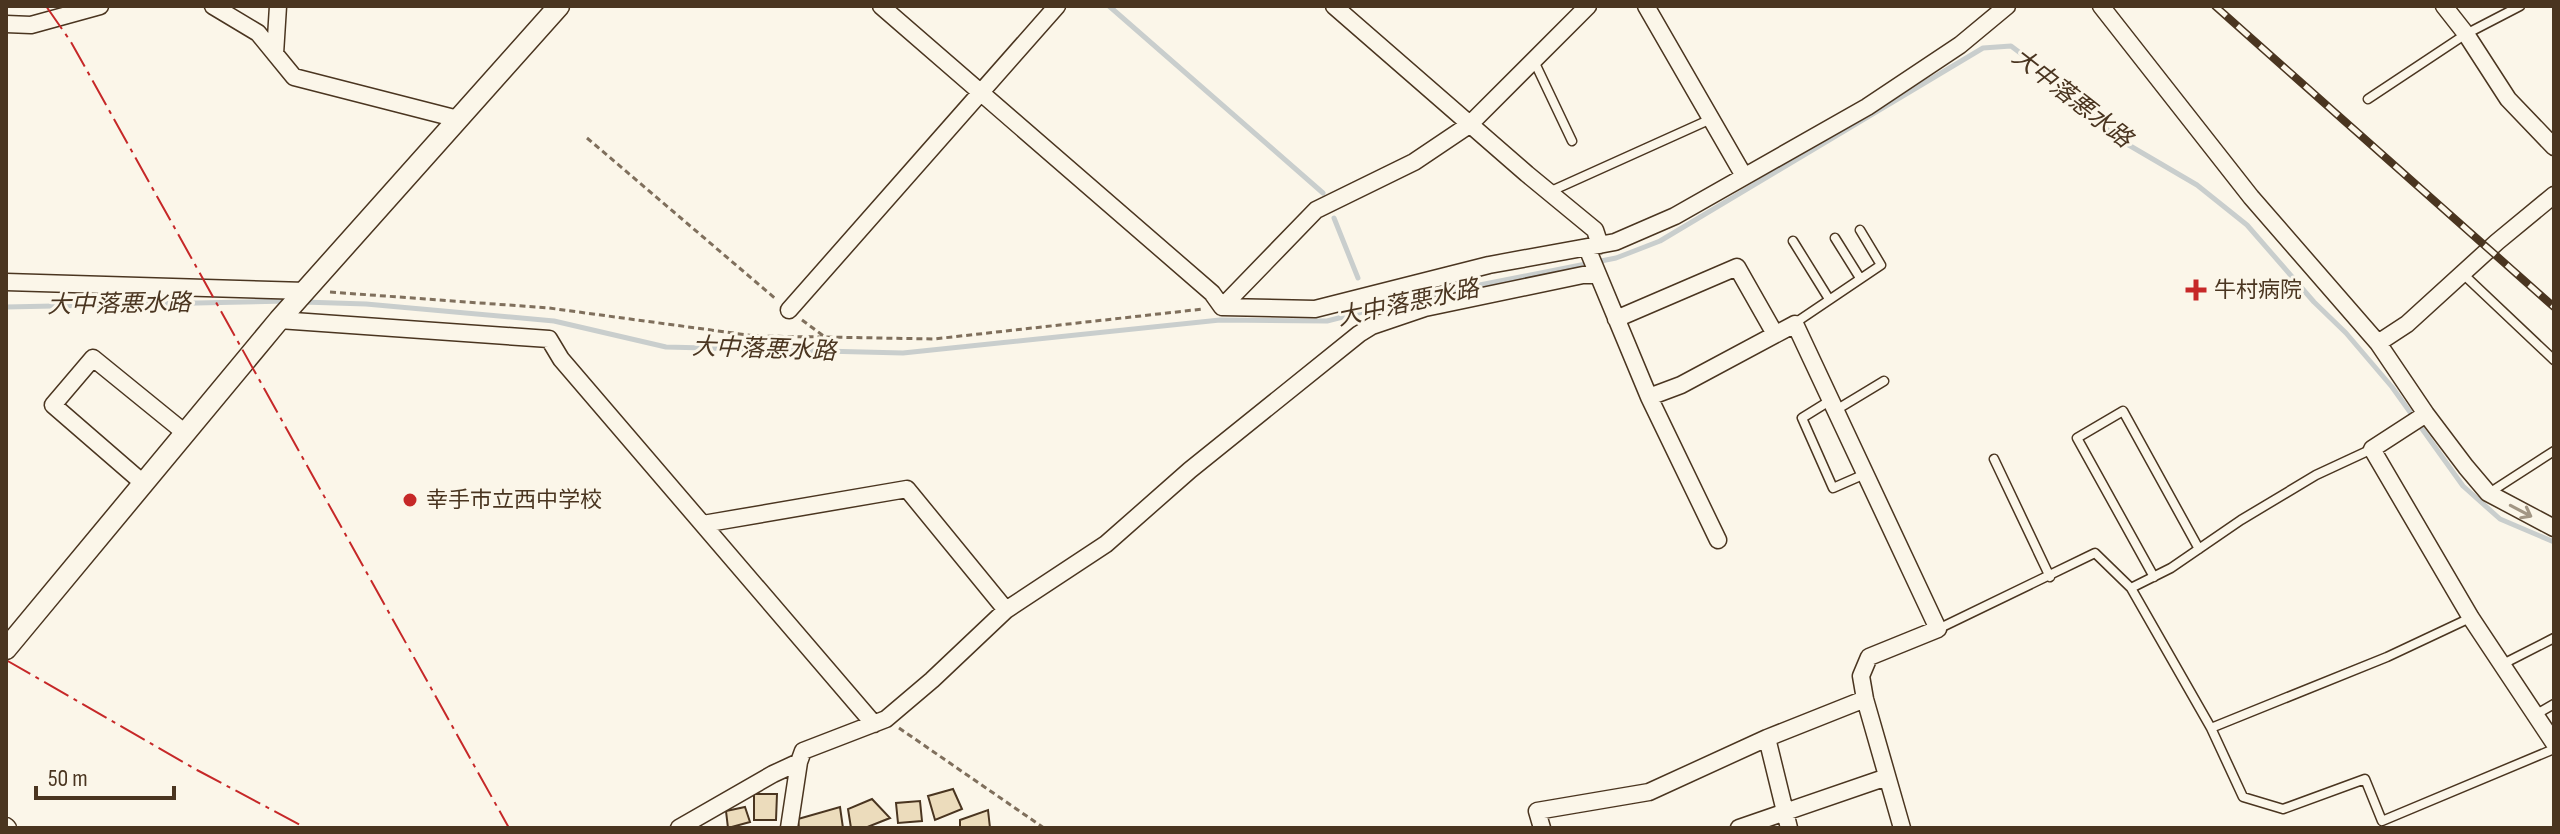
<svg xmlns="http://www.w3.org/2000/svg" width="2560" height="834" font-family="'Sofia Sans Condensed','Noto Sans JP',sans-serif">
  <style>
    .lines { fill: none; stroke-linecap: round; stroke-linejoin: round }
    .stream { stroke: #c9cecd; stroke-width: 5 }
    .building { fill: #ecdcbc; stroke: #4a3520; stroke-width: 2 }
    .service-casing { stroke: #4a3520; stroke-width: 11 }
    .minor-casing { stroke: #4a3520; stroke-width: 19 }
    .tertiary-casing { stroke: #4a3520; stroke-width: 23 }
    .path { stroke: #7f6f5c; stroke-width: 3; stroke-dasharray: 6 4; stroke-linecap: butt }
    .service { stroke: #fbf6e9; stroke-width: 8 }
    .minor { stroke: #fbf6e9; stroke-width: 16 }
    .tertiary { stroke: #fbf6e9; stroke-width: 20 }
    .rail-casing { stroke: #4a3520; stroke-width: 8 }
    .rail { stroke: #fbf6e9; stroke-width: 5; stroke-dasharray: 15; stroke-linecap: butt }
    .power { stroke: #c62828; stroke-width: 2; stroke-dasharray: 28 6 4 6; stroke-linecap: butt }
    .oneway { stroke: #a29684 }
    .poi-dot { fill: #c62828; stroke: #fbf6e9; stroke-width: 3 }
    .labels { text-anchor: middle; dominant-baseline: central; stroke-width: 6; stroke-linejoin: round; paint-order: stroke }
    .poi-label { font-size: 22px; fill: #4a3520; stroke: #fbf6e9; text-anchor: start }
    .water-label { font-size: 24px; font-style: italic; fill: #4a3520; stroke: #fbf6e9 }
  </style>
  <rect width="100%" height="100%" fill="#fbf6e9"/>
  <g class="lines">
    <path class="stream" d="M1109 6 1323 193
      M1334 218 1358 278
      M303 302 366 304 554 321 666 347 903 353 1220 320 1327 321 1429 295 1616 258 1660 241 1983 48 2011 46 2047 73 2115 137 2197 185 2247 225 2314 302 2346 333 2392 387 2463 486 2500 519 2554 542
      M1367 304 1392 298 1405 300
      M6 307 289 301"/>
  </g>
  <path class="building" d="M953 789 962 809 935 820 928 796Z
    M754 794H777L776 820H754Z
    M872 799 890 818 865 828H851L848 809Z
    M920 801 922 821 898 823 896 803Z
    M745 807 750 822 728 828 726 811Z
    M840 807 843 828H799L798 819Z
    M988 810 990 828H960V820Z"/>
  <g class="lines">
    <defs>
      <path id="service" d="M1534 61 1572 141
        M2368 99 2466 34 2520 6
        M1549 192 1711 119
        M1835 238 1860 278
        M1793 241 1829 299
        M2462 273 2554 360
        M1795 323 1881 265 1860 230
        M1831 400 1802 418 1833 488 1865 474
        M1836 410 1884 381
        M1994 459 2050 577
        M2489 493 2554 451
        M2154 577 2077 438 2123 411 2199 549
        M2131 588 2171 568 2241 520 2316 475 2372 449
        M1938 629 2095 553 2131 588 2211 728 2387 657 2470 618
        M2503 664 2554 638
        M2535 715 2554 704
        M2211 728 2243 797 2283 809 2365 779 2382 821 2554 749"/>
      <path id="minor" d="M213 6 258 33 294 77 458 119
        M881 6 1212 293 1222 307 1316 210 1414 162 1469 125 1588 6
        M1334 6 1527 174 1595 230 1600 245
        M1646 6 1744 176
        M2101 6 2251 197 2378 343
        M2444 6 2466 34 2508 99 2554 147
        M6 24 31 25 100 6
        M275 54 278 6
        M2554 195 2497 242 2407 324 2378 343 2426 414 2466 467 2488 493 2554 528
        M1587 248 1649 397 1681 385 1795 324 1938 629 1869 657 1861 676 1865 699 1902 828
        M6 282 306 291
        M1222 307 1315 309 1489 265 1615 242 1675 216 1867 107 1960 45 2007 6
        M789 310 1057 6
        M1616 319 1737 267 1775 334
        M279 320 549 339 561 359 874 724
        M1649 397 1718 540
        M2426 414 2372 449 2471 618 2554 743
        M143 483 53 405 93 358 184 432
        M703 524 907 489 1006 610
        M1767 738 1789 828
        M6 826 8 828
        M679 828 773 774 799 762
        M789 828 799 762 803 751 886 719 932 680 1006 610 1106 544 1190 470 1359 334 1372 326 1425 308 1583 275H1597
        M1542 828 1537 811 1649 792 1767 738 1865 699
        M1739 828 1887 777"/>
      <path id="tertiary" d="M6 649 279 320 559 6"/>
    </defs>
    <use href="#service" class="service-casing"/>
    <use href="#minor" class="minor-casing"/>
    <use href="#tertiary" class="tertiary-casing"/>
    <path class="path" d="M587 138 777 300
      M330 292 549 308 755 336 823 337
      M802 320 825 337 934 339 1203 309
      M899 728 1044 828"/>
    <use href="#service" class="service"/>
    <use href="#minor" class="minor"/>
    <use href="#tertiary" class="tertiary"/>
    <defs>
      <path id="rail" d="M2215 6 2554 307"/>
    </defs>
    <use href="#rail" class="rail-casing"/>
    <use href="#rail" class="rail"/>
    <path class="power" d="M46 6 71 42 509 828
      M6 660 197 770 306 828"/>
  </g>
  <defs><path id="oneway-shaft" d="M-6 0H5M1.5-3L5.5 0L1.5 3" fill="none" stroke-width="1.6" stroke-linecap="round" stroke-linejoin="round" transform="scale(2)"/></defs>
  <use class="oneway" href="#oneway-shaft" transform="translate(2521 511) rotate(28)"/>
  <g class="poi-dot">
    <path d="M2192 278h8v8h8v8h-8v8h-8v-8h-8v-8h8z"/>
    <circle cx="410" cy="500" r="8"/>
  </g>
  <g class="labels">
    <g class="poi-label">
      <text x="2214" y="290">牛村病院</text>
      <text x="426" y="500">幸手市立西中学校</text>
    </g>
    <g class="water-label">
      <text transform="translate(2072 98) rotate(38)">大中落悪水路</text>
      <text transform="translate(1408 303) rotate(-12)">大中落悪水路</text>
      <text transform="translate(119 304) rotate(-1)">大中落悪水路</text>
      <text transform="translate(764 349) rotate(2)">大中落悪水路</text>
    </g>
  </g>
  <rect width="2560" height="834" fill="none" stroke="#4a3520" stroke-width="16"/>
  <path d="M36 786v12h138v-12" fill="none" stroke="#4a3520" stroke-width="4"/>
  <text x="48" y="786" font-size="24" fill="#4a3520" stroke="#fbf6e9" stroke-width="6" paint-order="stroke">50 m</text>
</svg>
